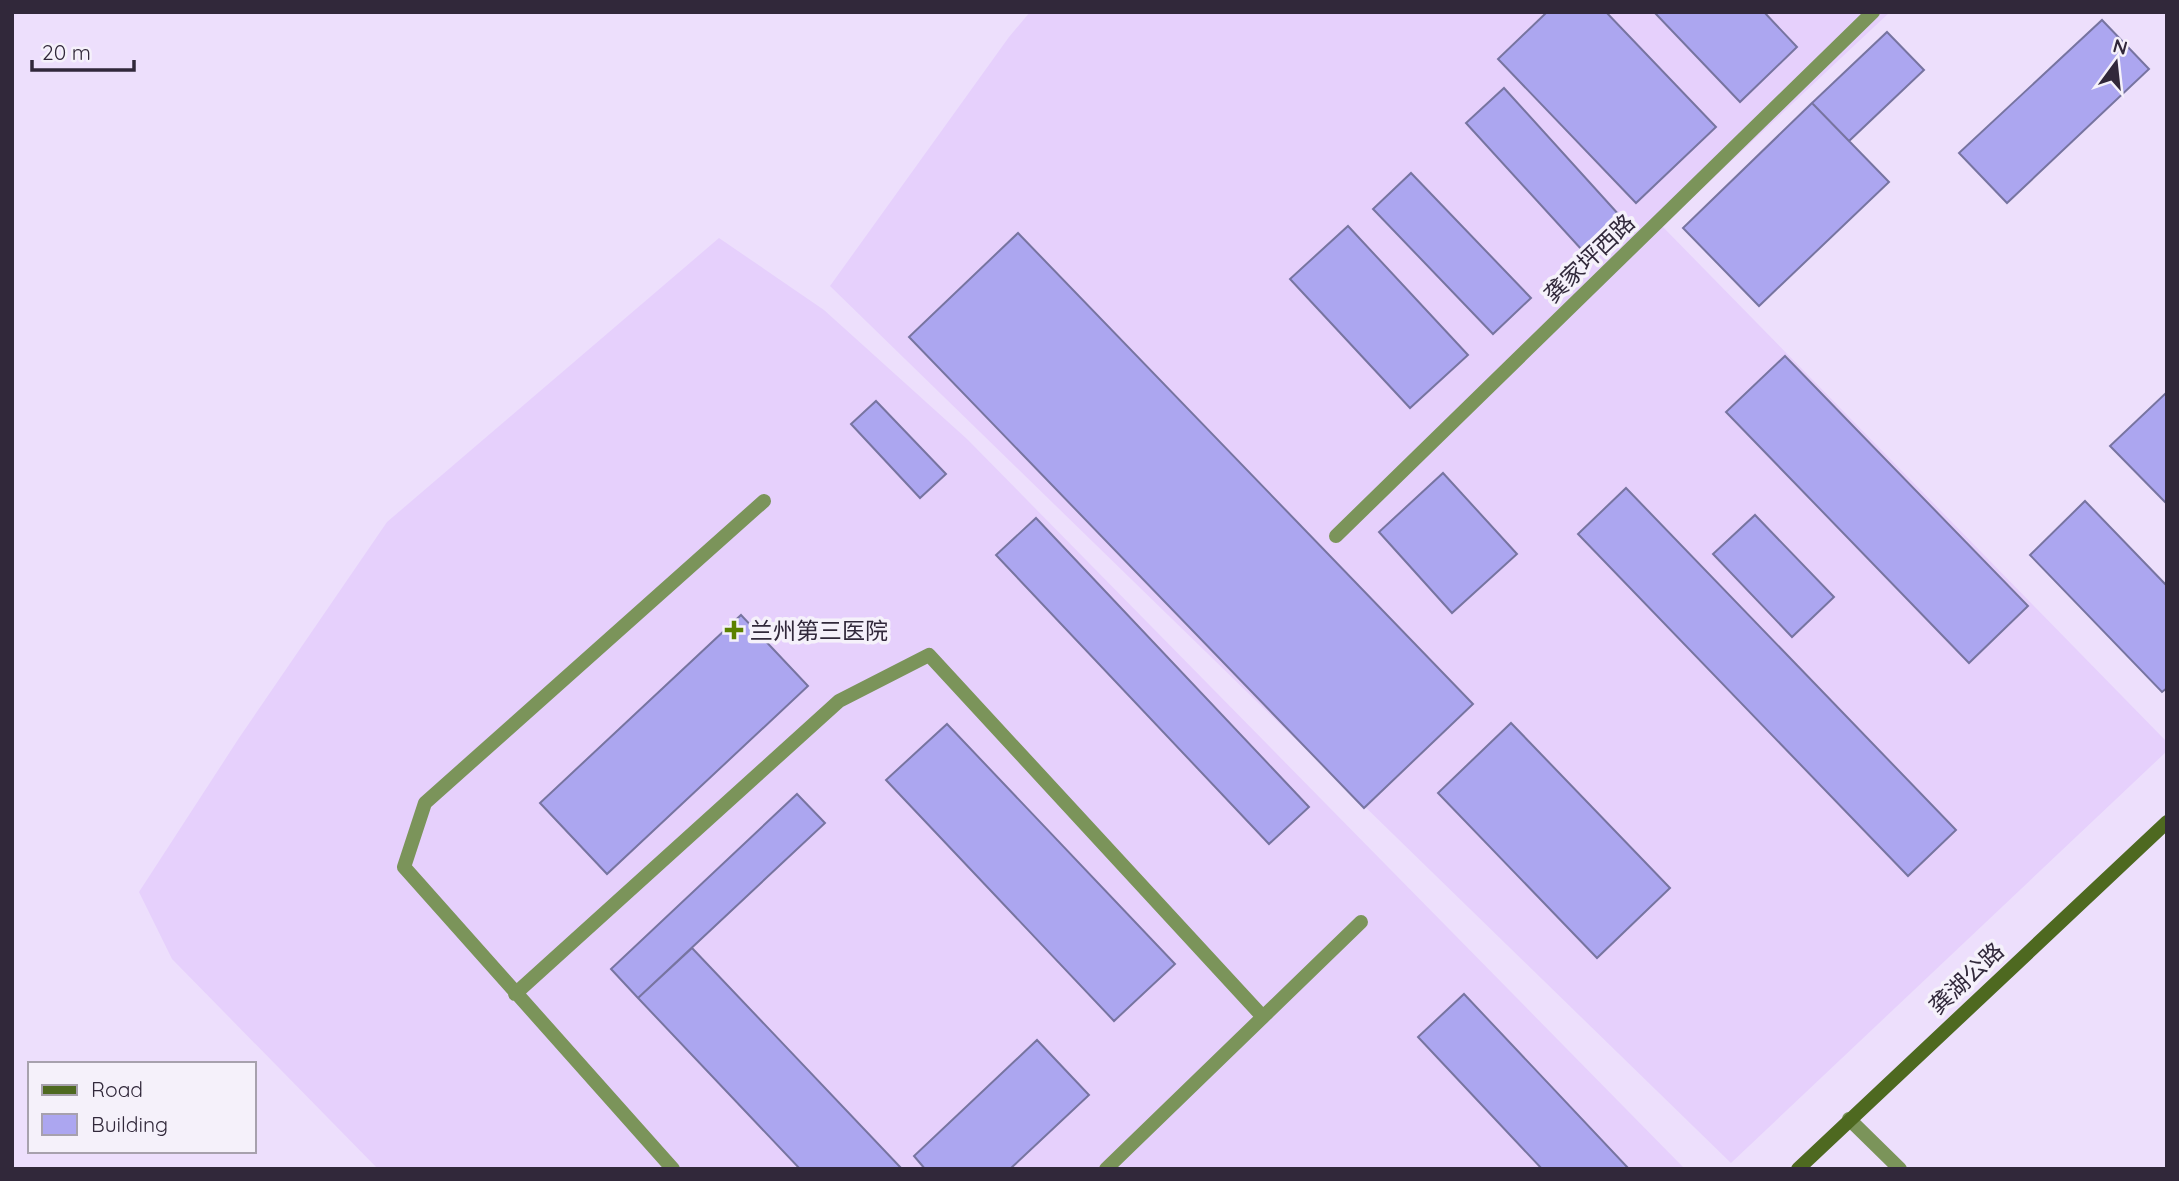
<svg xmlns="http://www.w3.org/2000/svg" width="2179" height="1181" font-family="Quicksand,'Noto Sans SC',sans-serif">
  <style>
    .built { fill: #e6d0fc }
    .building { fill: #aca6f0; stroke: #7774a0; stroke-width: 2 }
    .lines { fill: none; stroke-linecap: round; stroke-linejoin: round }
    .lane { stroke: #7b945a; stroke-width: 14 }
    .street { stroke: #7b945a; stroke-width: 14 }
    .secondary { stroke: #4e6920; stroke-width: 14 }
    .poi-dot { fill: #5b8100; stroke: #f5f1fa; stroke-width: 2.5 }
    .labels { text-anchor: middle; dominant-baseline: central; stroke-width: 7; stroke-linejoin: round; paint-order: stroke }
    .street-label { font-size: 23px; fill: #31283a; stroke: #f5f1fa }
    .poi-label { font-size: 23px; fill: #31283a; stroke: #f5f1fa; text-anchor: start }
  </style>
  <rect width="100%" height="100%" fill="#eddffc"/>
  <path class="built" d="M1030 12H1890L1662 226 2167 742V751L1731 1163 830 286 1009 37Z
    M719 238 824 310 967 439 1685 1169H378L172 959 139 892 239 738 387 522Z"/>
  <path class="building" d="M1547 12H1606L1716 127 1636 203 1498 59Z
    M1654 12H1764L1797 47 1740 102Z
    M2102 20 2149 69 2007 203 1959 153Z
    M1887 32 1924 70 1849 141 1812 103Z
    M1504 88 1620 216 1582 250 1466 123Z
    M1812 103 1889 182 1759 306 1683 228Z
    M1411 173 1531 298 1493 334 1373 209Z
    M1348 226 1468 355 1410 408 1290 279Z
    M1018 233 1473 704 1364 808 909 337Z
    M1785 356 2028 606 1969 663 1726 412Z
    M2167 392V502L2166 503 2110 446Z
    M876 401 946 474 920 498 851 424Z
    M1443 473 1517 554 1452 613 1379 532Z
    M1626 488 1956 830 1908 876 1578 534Z
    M2085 501 2167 586V688L2162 692 2030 555Z
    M1755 515 1834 597 1792 637 1713 554Z
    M1036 518 1309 807 1269 844 996 555Z
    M741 615 808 686 607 874 540 803Z
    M1511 723 1670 888 1597 958 1438 793Z
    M947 724 1175 964 1114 1021 886 780Z
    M797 794 825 823 638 998 611 969Z
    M692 948 902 1169H800L638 998Z
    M1464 994 1629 1169H1542L1418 1037Z
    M1037 1040 1089 1095 1010 1169H925L914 1156Z"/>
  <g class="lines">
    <path class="lane" d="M515 994 839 701 929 655 1263 1017
      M1849 1119 1900 1169
      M673 1169 404 867 425 803 764 501
      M1106 1169 1361 922"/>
    <path class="street" d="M1336 536 1873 12"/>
    <path class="secondary" d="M1798 1169 2167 822"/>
  </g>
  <path class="poi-dot" d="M730.5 619.5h7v7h7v7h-7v7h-7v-7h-7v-7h7z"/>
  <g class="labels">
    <g class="street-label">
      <text transform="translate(1589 258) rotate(-44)">龚家坪西路</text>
      <text transform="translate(1966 978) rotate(-43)">龚湖公路</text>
    </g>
    <g class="poi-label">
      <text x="750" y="630">兰州第三医院</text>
    </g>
  </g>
  <rect width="2179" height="1181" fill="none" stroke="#31283a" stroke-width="28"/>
  <rect x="28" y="1062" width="228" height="91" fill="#f5f1fa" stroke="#a7a1ad" stroke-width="2"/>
  <rect x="42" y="1085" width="35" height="10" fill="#4e6920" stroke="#a7a1ad" stroke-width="2"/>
  <text x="91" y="1097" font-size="21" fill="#31283a">Road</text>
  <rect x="42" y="1114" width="35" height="21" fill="#aca6f0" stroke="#a7a1ad" stroke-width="2"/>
  <text x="91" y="1132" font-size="21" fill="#31283a">Building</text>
  <g transform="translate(2116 63) rotate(15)" stroke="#f5f1fa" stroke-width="5" paint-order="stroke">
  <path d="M0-5L12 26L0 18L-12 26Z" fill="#31283a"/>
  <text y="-10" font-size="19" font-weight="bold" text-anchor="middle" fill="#31283a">N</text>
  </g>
  <path d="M32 60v10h102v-10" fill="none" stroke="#31283a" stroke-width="3.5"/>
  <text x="42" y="60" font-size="21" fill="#31283a" stroke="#f5f1fa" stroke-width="5" paint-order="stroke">20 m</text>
</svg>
